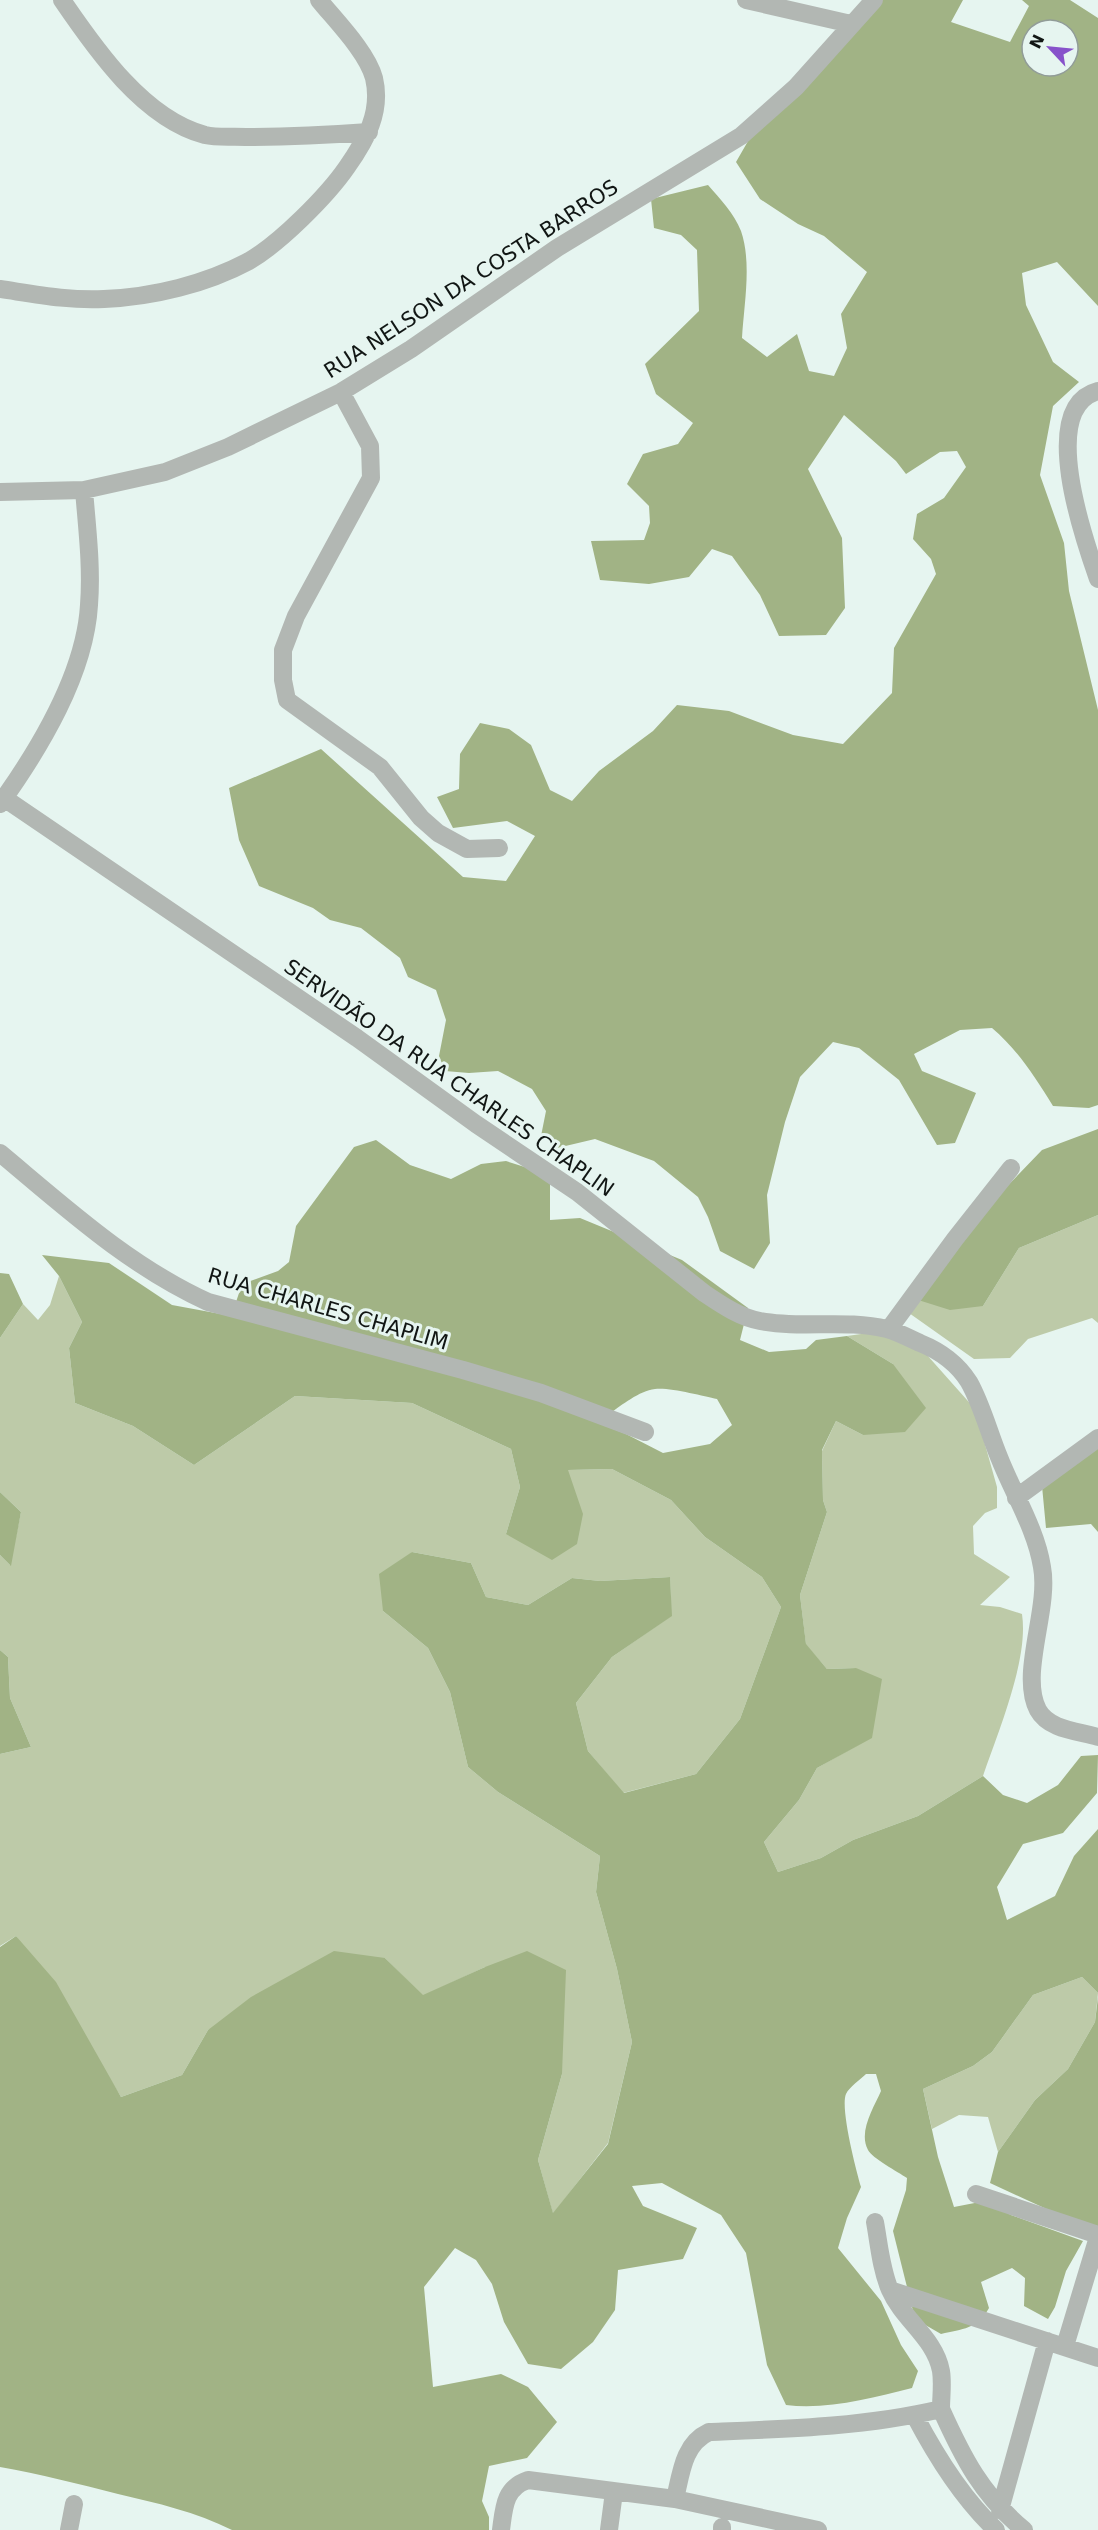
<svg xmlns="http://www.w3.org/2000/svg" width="1098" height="2530" viewBox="0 0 1098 2530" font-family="'DejaVu Sans',sans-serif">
  <rect width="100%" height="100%" fill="#e6f5f0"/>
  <path fill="#bdcaa8" d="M1098,1215V1323L1092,1318L1028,1339L1010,1358L974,1359L909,1313L915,1299L983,1306L1019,1248Z
    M59,1276L82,1322L69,1348L75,1403L133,1426L194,1465L295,1396L412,1403L511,1449L520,1487L506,1534L568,1470L612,1469L671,1500L705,1537L762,1577L781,1607L740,1719L696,1774L623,1793L588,1751L576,1703L612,1657L671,1616L670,1577L600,1581L572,1578L528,1605L486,1597L471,1563L412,1552L383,1611L428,1648L450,1692L468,1767L498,1792L600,1856L596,1892L617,1969L632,2042L608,2143L553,2214L538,2160L562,2074L485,1967L423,1996L385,1958L208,2030L182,2075L121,2097L90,2046L16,1936L0,1946V1754L31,1747L10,1698L8,1657L0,1650V1555L10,1565L21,1512L0,1492V1338L23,1304L38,1320L50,1305Z
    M882,1331L927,1355L975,1409L997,1487V1508L985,1513L973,1526L974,1554L1010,1577L980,1605L1000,1607L1022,1614C1029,1659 998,1732 983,1776L918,1816L853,1840L821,1858L778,1872L764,1842L799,1800L817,1768L872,1737L856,1668L827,1669L806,1645L800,1595L827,1512L823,1500L822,1451L836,1421L863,1435L893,1364L847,1336Z
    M1082,1977L1098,1993L1095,2022L1068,2069L1035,2100L998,2152L988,2117L959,2115L932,2129L923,2089L973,2066L992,2052L1033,1995Z"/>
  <path fill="#a1b385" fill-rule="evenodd" d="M879,0H963L951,22L1010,42L1029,6L1022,0H1070L1098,18V306L1057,262L1022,273L1026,305L1053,362L1079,382L1053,406L1040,475L1064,543L1069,591L1098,710V1105L1089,1108L1053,1106C1035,1077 1018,1050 992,1028L960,1030L914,1054L922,1071L976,1093L955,1143L937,1145L899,1080L859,1048L833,1042L800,1077L785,1122L767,1195L770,1243L754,1269L720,1251L708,1217L698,1197L654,1161L595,1139L557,1148L541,1136L546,1111L532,1089L498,1071L469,1073L445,1071L439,1056L446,1020L436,990L408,977L400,958L361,928L330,920L313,908L259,886L239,840L229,788L321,749L463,877L506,881L535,836L507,821L453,828L437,797L459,789L460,754L480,723L509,729L531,745L550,790L572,801L599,771L653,731L677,705L729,711L793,735L843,744L892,693L894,648L936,574L931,559L913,539L917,514L944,498L966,467L957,451L940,452L906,474L896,461L844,415L808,469L842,538L845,608L826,635L779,636L760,595L732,556L712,549L689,577L649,584L600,580L591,541L644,540L650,523L649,506L627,484L643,454L678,444L693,423L656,394L645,364L699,311L697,250L681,235L654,228L651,199L708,185C720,199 734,213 741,231C752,263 744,304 742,338L767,357L797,334L809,371L834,376L847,348L841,314L867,272L824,236L798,224L760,199L736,162L755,129ZM1032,30H1068V66H1032Z
    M1098,1129V1215L1019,1248L983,1306L950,1310L915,1299L969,1226L1042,1150Z
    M376,1140L410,1165L451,1179L481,1164L506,1161L550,1175V1220L580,1218L682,1260L748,1308L740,1340L769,1352L806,1349L816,1340L847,1336L893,1364L926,1408L905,1432L863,1435L836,1421L822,1450L823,1500L827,1512L800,1595L806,1644L827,1669L856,1668L882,1679L872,1738L817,1768L799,1800L764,1842L778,1872L821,1858L853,1840L918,1816L983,1776L1003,1795L1027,1803L1058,1785L1081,1756L1098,1755L1097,1793L1063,1833L1023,1844L997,1887L1007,1920L1055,1896L1074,1856L1098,1829V1993L1082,1977L1033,1995L992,2052L973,2066L923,2089L938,2157L954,2207L985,2201L1011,2215L1083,2241L1066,2271L1055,2307L1048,2319L1024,2306L1025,2278L1012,2268L981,2282L989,2308C977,2329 963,2329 941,2334L915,2319L893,2231L906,2190L907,2178C898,2172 872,2158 868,2150C858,2132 874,2107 881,2091L876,2074H866C861,2079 849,2087 846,2094C840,2108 856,2170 861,2187L847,2218L838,2248L881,2301L901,2345L918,2371L912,2388C871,2398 828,2410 786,2405L767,2365L746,2253L721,2215L662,2183L632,2186L643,2206L697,2228L683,2259L618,2270L615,2310L593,2342L561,2369L528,2364L504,2322L492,2284L476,2260L455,2248L424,2287L433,2387L501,2374L528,2387L557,2422L527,2458L489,2466L482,2501L489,2517V2530H232C196,2512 157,2503 118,2494C79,2484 40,2474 0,2467V1947L16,1936L56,1982L121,2097L182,2075L208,2030L251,1997L334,1951L385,1958L423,1995L485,1967L527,1951L566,1970L562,2074L538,2160L553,2213L608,2144L632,2042L617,1969L596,1892L600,1856L498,1792L468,1767L450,1692L428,1648L383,1611L379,1574L412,1552L471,1563L486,1597L528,1605L572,1578L600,1581L670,1577L672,1616L612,1657L576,1703L588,1751L624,1793L696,1774L740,1719L781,1607L762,1577L705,1537L671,1500L612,1469L568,1470L583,1514L577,1544L552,1560L506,1534L520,1487L511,1449L412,1403L295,1396L194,1465L133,1426L75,1403L69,1348L82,1322L59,1276L42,1255L109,1263L172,1305L259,1321L529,1396L626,1434L663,1453L710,1444L732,1425L717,1399C703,1396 669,1387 655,1389C639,1391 622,1405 609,1414L236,1302L242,1284L278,1271L289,1262L296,1226L354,1147Z
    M0,1273L9,1274L23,1304L0,1338Z
    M1098,1444V1532L1091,1524L1046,1528L1042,1486Z
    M0,1492L21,1512L11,1566L0,1555Z
    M0,1650L8,1657L10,1698L31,1747L0,1754Z
    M1098,1997V2226L1090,2229L990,2183L998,2152L1035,2100L1068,2069L1095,2022Z"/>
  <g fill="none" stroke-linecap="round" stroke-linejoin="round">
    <path stroke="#b2b7b3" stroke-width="18" d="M62,0C96,50 144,119 205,135C218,138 233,136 246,137C287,137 328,135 369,132
      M746,0L851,24
      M0,289C34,294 70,301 104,299C153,297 206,284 249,261C280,243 327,196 347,167C366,140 382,112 374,78C367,52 336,21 319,0
      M1098,391C1037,407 1085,542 1098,579
      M341,392L370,446L371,478L296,616L283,650V680L287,700L380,767L421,818L438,833L467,849L499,848
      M0,492L84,490L165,472L228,447L341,392L411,349L557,248L741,136L796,87L874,0
      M4,798L357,1038L476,1124L577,1192L704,1293C722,1305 739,1317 760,1321C802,1329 845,1319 887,1329C898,1332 909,1338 920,1343C940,1351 957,1363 969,1382C982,1405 989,1433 999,1457C1013,1493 1036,1529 1042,1567C1050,1609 1019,1674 1038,1710C1049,1730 1078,1731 1098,1737
      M0,804C40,748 85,674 89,605C92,567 87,528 84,490
      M0,1153C66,1208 129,1266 208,1302L463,1370L541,1393L645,1432
      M889,1329L955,1239L1011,1168
      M1016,1498L1098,1438
      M976,2194L1098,2235
      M875,2222C879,2244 881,2269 890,2290C903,2320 935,2338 941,2371C943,2383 941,2397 941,2409
      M890,2290L1098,2358
      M1065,2346L1098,2237
      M915,2416C936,2456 963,2499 996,2530
      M675,2499C681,2474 683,2444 709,2432C787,2429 865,2427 941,2409C963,2458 982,2495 1024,2530
      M1000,2510L1047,2341
      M69,2530L74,2504
      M501,2530C504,2508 504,2488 528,2480L675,2499L818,2530
      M609,2530L614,2492
      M722,2530V2527"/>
  </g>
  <g text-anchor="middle" stroke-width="6" stroke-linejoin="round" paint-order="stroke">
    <g font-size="21" fill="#111614" stroke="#e6f5f0">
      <text transform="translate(471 279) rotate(-33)" y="7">RUA NELSON DA COSTA BARROS</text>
      <text transform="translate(449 1078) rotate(35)" y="7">SERVIDÃO DA RUA CHARLES CHAPLIN</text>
      <text transform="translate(328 1309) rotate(16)" y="7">RUA CHARLES CHAPLIM</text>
    </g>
  </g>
  <g transform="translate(1050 48) rotate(296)"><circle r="28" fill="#e6f5f0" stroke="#919c98" stroke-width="1.5"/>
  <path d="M0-4.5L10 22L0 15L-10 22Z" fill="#8752ca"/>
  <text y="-9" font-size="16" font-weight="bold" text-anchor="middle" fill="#111614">N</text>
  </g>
</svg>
